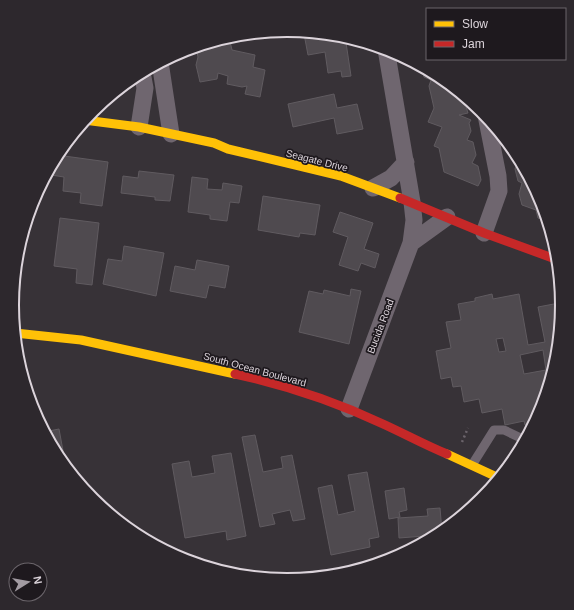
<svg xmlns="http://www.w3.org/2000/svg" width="574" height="610" viewBox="0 0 574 610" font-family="Arial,sans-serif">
  <rect width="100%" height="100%" fill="#373237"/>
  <path fill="#4f4a4f" stroke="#605b60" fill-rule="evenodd" d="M314,33L345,36L351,76L342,77L341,71L328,73L325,52L308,55L304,34Z
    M229,37L232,50L255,55L253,67L265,70L260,97L245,94L247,86L242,87L227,84L228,76L218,73L217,79L200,82L196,65L198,57L196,47Z
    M422,67L440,76L457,91H454L465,97L464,100L468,113L459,115L471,120L469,123L471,131L467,140L473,142L476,155L472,163L478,166L481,180L478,186L444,172L439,148L434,146L442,127L428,122L434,108L429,86L431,80L424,77Z
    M334,94L337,108L357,104L363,129L337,134L334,118L293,127L288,104Z
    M510,146L516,152L541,200L547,221L538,218L536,210L522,205L519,194L522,183L518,181L515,169L518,160L513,158Z
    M57,155L108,162L102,206L80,203L81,193L63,191L64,177L51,175L52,163Z
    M139,171L174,175L170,201L155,200V197L121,193L123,176L138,178Z
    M192,177L208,179L207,189L222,190L223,183L242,186L239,203L230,202L227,221L210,219V215L188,212Z
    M263,196L320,205L315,235L300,233L299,237L258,230Z
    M340,212L373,223L364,249L379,254L375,268L361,263L358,271L339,265L348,237L333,232Z
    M60,218L99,223L92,285L76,283L77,269L54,266Z
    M124,246L164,253L156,296L103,284L108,259L122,261Z
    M197,260L229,266L225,288L209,285L206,298L170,291L175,266L195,270Z
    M351,289L361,291L349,344L299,332L309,291L323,294L324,290L350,296Z
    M492,294L493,299L519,294L528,345L545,342L538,307L559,303L557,295L561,294L562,305L557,359L541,410L534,423L525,425L524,421L505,425L502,409L482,413L479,399L464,402L461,386L453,387L451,377L441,379L436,351L451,348L446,322L461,320L458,304L475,301V298ZM503,338L506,351L499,352L496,339ZM543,350L546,370L524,374L520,355Z
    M59,429L66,467L58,458L44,432Z
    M255,435L263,472L283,468L281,457L292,455L305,519L293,521L290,510L272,514L275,524L260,527L242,437Z
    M231,453L246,536L227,540L226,531L185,538L172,464L189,461L192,477L215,473L212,456Z
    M367,472L379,537L369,539L370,547L331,555L318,488L332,485L338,515L355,511L348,475Z
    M404,488L407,510L399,512L400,517L389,519L385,491Z
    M440,508L442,532L440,534L437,535L399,538L398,518L428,516L427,509Z"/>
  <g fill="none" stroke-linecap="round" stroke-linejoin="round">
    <path stroke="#6b646b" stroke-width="2.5" stroke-dasharray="2 3" stroke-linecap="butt" d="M462,442L468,428"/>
    <path stroke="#6f666f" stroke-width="9" d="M472,465L494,430H504L525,440"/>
    <path stroke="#6f666f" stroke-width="17" d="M160,62L171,134
      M139,127L145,88L142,72
      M373,188L391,178L406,162
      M484,233L499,191L498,176L486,115
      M411,243L447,217
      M349,409L411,243L414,220L412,202L386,49"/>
    <path stroke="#ffc107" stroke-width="9" d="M84,120L139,127L214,143L228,149L341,176L400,198
      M15,333L81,340L235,374
      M447,454L499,478"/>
    <path stroke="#c62828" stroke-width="9" d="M400,198L484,233L558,260
      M235,374C285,385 336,402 383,424C405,434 425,445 447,454"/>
  </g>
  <g text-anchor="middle" stroke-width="3.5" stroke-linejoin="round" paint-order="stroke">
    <g font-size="10" fill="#dcd4db" stroke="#1e191e">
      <text transform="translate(317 160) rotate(14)" y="4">Seagate Drive</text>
      <text transform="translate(380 326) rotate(-69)" y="4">Bucida Road</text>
      <text transform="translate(255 369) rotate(15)" y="4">South Ocean Boulevard</text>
    </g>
  </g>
  <path d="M0 0H574V610H0ZM19 305a268 268 0 1 1 536 0a268 268 0 1 1-536 0Z" fill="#2d282d" fill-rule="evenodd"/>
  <path fill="none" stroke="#dcd4db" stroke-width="2" d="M19 305a268 268 0 1 1 536 0a268 268 0 1 1-536 0Z"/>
  <rect x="426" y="8" width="140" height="52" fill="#1e191e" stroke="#6a646a"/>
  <rect x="434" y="21" width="20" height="6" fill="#ffc107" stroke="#6a646a"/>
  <text x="462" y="28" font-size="12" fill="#dcd4db">Slow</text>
  <rect x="434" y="41" width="20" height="6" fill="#c62828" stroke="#6a646a"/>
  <text x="462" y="48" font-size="12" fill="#dcd4db">Jam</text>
  <g transform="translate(28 582) rotate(79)"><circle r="19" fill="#1e191e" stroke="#6a646a"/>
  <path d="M0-3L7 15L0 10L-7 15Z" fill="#a29ba2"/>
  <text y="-6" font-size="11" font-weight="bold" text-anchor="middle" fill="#dcd4db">N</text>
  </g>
</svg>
